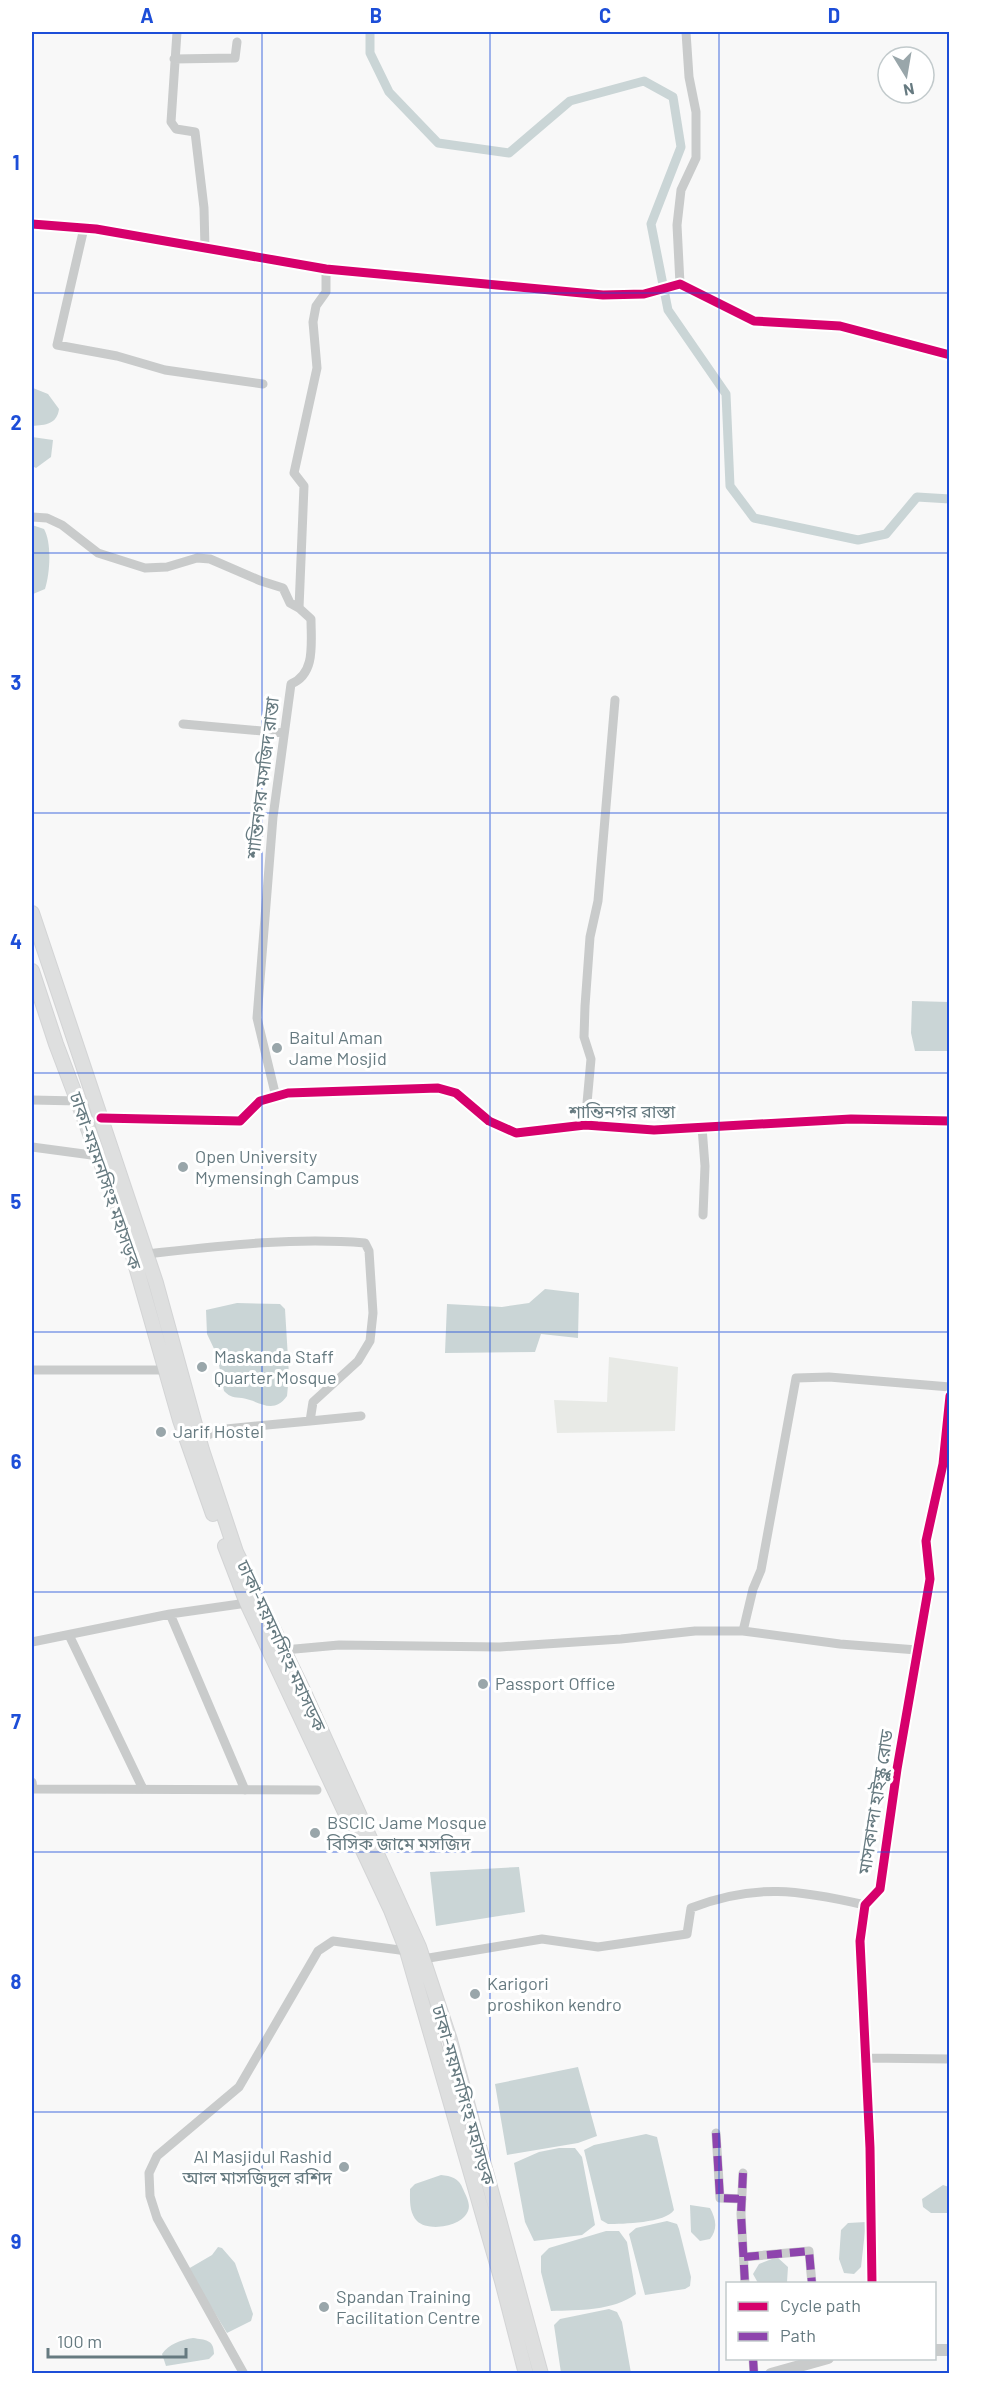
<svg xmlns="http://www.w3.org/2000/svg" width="981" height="2405" viewBox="0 0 981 2405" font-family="Barlow,'Noto Sans Bengali',sans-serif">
  <rect width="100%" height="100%" fill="#f8f8f8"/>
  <path fill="#e8eae6" d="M609,1357L678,1367L675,1431L557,1433L554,1400L607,1402Z"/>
  <path fill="#cad5d6" d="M33,388L48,394L59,409C57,424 46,425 32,426Z
    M32,437L53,440L51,457L36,468L32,466Z
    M32,525L44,529C52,543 50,574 45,589L33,594Z
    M912,1001L949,1002V1051H915L911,1033Z
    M545,1289L579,1293L578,1338L541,1334L535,1352L445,1353L447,1304L502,1307L529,1303Z
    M237,1303L280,1304L285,1309L289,1375L287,1396C273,1416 258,1400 242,1398C234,1397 231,1398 224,1391L217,1355L207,1334L206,1310Z
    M519,1867L525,1912L436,1926L430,1872Z
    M578,2067L597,2136L578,2143L507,2155L495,2084Z
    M646,2134L657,2137L674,2210C666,2223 622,2224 608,2224L601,2220L584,2150L594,2145Z
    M559,2148H575L582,2157L595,2225L582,2235L534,2241L525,2222L514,2163L539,2152Z
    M441,2175C451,2176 459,2178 463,2189C466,2196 471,2204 468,2211C462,2227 428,2232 417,2221C409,2213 410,2200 410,2189L415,2184Z
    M943,2185L949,2187V2213H931L923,2207L922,2199Z
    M690,2205L710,2208C716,2219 718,2229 710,2239L700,2241L691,2232Z
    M667,2221L677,2224L679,2229L691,2277L690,2286L685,2289L645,2295L629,2234L636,2228Z
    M866,2222L861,2267L854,2274L844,2273L839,2259L841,2230L848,2223Z
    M606,2231H619L627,2242L636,2294C613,2311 579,2310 551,2311L541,2272V2256L549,2248Z
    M218,2247L222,2248L235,2263L253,2314L251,2321L227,2333L188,2269L212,2255Z
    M777,2257L788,2267L787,2282L758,2283L753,2274L759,2264Z
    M609,2309L617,2312L622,2322L631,2373H561L554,2325L560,2319Z
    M193,2338C205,2340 214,2339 214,2354L209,2359L166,2366L162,2354C169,2344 181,2340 193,2338Z"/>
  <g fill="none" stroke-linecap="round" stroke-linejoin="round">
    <path stroke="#cad5d6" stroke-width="9" d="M370,32V53L389,92L438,143L509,153L570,101L644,81L673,97L681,147L651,224L668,310L726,394L730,486L754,518L858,540L886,534L917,497L950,499"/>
    <g stroke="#d3d4d5" stroke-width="16">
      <path id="secondary" d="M32,913L156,1283L202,1450L236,1552L302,1688L419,1947L450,2040L541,2374
        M32,971L56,1044L123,1221L180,1420L213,1514
        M225,1546L247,1603L391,1910L407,1951L502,2281L526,2374"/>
    </g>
    <path stroke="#c9cbcb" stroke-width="9" d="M177,32L171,122L176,129L195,132L204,208L205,249
      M174,59L235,58L237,42
      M32,224L96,229L326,269L603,295L644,294L680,284L754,321L840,326L950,355
      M84,228L57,345L117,356L165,370L263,384
      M680,284L677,225L681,190L696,158V112L689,77L686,32
      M32,517L47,518L62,525L98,553L145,568L167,567L197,558L210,559L261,581L283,588L290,603L299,608
      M183,724L284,733
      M276,1097L257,1018L273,817L291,684C316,674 311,643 311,619L299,608L304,486L294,473L317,368L313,322L316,306L326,292V269
      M32,1100L78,1101
      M101,1118L240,1121L260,1101L288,1093L438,1088L456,1093L489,1121L516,1133L585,1125L654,1130L851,1119L950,1121
      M585,1125L591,1059L584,1037L585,1006L590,937L598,901L615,700
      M702,1127L705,1166L703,1215
      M32,1147L99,1156
      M146,1254C219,1246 292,1237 365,1243L369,1251L373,1313L370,1341L358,1361L313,1402L310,1421L226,1429L198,1438
      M32,1370H166
      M310,1421L361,1416
      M170,1614L245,1790
      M69,1635L143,1789
      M32,1642L170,1614L247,1603
      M284,1650L339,1645L500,1647L621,1639L695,1631H743
      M917,1650L840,1644L743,1631L753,1589L761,1570L796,1378L829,1377L950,1387
      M32,1782L33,1789L317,1790
      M423,1959L542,1939L598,1947L687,1934L691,1908C755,1883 800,1890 865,1905
      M866,2058L950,2059
      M716,2133L720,2198L742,2199
      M743,2173L741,2214L745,2284
      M744,2257L809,2251L812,2284
      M872,2284L870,2148L860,1941L865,1905L880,1889L897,1769L930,1579L926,1541L943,1464L950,1396
      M753,2358L754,2374
      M244,2374L157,2218L150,2196L149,2173L157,2156L239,2087L318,1951L333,1941L407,1951"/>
    <path stroke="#c9cbcb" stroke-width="12" d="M934,2350H950
      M771,2374L828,2358"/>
    <use href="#secondary" stroke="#dedfdf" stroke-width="14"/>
    <path stroke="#8e44ad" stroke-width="8" stroke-dasharray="15 8" stroke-linecap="butt" d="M716,2133L720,2198L742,2199
      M743,2173L741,2214L745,2284
      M744,2257L809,2251L812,2284
      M753,2358L754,2374
      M820,2358V2360"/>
    <g stroke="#fff" stroke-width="13">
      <path id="cycleway" d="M32,224L96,229L326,269L603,295L644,294L680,284L754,321L840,326L950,355
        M101,1118L240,1121L260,1101L288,1093L438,1088L456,1093L489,1121L516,1133L585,1125L654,1130L851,1119L950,1121
        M872,2284L870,2148L860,1941L865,1905L880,1889L897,1769L930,1579L926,1541L943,1464L950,1396"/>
    </g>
    <use href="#cycleway" stroke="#d6006c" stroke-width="9"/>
  </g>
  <path fill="none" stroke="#1d4ed8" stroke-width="1.5" stroke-opacity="0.55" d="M262,32V2374M490,32V2374M719,32V2374M32,293H950M32,553H950M32,813H950M32,1073H950M32,1332H950M32,1592H950M32,1852H950M32,2112H950"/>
  <g fill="#99a6aa" stroke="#fff" stroke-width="2">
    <circle cx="277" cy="1048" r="6"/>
    <circle cx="183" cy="1167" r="6"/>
    <circle cx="202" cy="1367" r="6"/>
    <circle cx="161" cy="1432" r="6"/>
    <circle cx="483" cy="1684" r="6"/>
    <circle cx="315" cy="1833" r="6"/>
    <circle cx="475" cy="1994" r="6"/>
    <circle cx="344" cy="2167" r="6"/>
    <circle cx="324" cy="2307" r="6"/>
  </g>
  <g text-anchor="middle" stroke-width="6" stroke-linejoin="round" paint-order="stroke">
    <g font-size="18" fill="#667a80" stroke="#fff">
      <text transform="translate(263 778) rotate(-83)" y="6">শান্তিনগর মসজিদ রাস্তা</text>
      <text x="622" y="1118">শান্তিনগর রাস্তা</text>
      <text transform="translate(105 1181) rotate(71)" y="6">ঢাকা-ময়মনসিংহ মহাসড়ক</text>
      <text transform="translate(281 1646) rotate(65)" y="6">ঢাকা-ময়মনসিংহ মহাসড়ক</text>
      <text transform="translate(876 1802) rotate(-81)" y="6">মাসকান্দা হাইস্কুল রোড</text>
      <text transform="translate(463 2095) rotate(74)" y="6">ঢাকা-ময়মনসিংহ মহাসড়ক</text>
    </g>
    <g font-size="18" fill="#667a80" stroke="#fff" text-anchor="start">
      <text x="289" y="1044">Baitul Aman<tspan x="289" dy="21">Jame Mosjid</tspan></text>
      <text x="195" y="1163">Open University<tspan x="195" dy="21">Mymensingh Campus</tspan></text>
      <text x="214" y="1363">Maskanda Staff<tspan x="214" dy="21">Quarter Mosque</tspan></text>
      <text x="173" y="1438">Jarif Hostel</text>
      <text x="495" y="1690">Passport Office</text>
      <text x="327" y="1829">BSCIC Jame Mosque<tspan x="327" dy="21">বিসিক জামে মসজিদ</tspan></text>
      <text x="487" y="1990">Karigori<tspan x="487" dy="21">proshikon kendro</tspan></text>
      <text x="332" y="2163" text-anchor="end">Al Masjidul Rashid<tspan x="332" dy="21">আল মাসজিদুল রশিদ</tspan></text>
      <text x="336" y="2303">Spandan Training<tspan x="336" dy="21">Facilitation Centre</tspan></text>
    </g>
  </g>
  <rect width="981" height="2405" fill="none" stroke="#ffffff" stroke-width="66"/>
  <rect x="726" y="2282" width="210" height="78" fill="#ffffff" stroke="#c2cacc" stroke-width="1.5"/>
  <rect x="738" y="2302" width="30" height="9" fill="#d6006c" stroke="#c2cacc" stroke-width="1.5"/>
  <text x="780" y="2312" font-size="18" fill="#667a80">Cycle path</text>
  <rect x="738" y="2332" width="30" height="9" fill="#8e44ad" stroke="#c2cacc" stroke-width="1.5"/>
  <text x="780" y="2342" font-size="18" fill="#667a80">Path</text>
  <g transform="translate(906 75) rotate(169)"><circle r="28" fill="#ffffff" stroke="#c2cacc" stroke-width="1.5"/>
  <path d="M0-4.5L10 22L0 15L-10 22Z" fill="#99a6aa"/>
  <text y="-9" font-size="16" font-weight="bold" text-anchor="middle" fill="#667a80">N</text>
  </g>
  <path d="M48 2348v9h138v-9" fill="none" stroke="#667a80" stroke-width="3"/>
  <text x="57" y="2348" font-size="18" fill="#667a80" stroke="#ffffff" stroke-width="4.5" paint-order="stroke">100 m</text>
  <rect x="33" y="33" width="915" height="2339" fill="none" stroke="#1d4ed8" stroke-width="2"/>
  <g font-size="20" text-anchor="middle" font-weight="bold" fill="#1d4ed8">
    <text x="147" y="23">A</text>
    <text x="376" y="23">B</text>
    <text x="605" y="23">C</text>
    <text x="834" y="23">D</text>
    <text x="16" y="170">1</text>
    <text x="16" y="430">2</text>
    <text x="16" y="690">3</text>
    <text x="16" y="949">4</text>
    <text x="16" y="1209">5</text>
    <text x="16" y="1469">6</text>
    <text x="16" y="1729">7</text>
    <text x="16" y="1989">8</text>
    <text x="16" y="2249">9</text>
  </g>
</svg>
